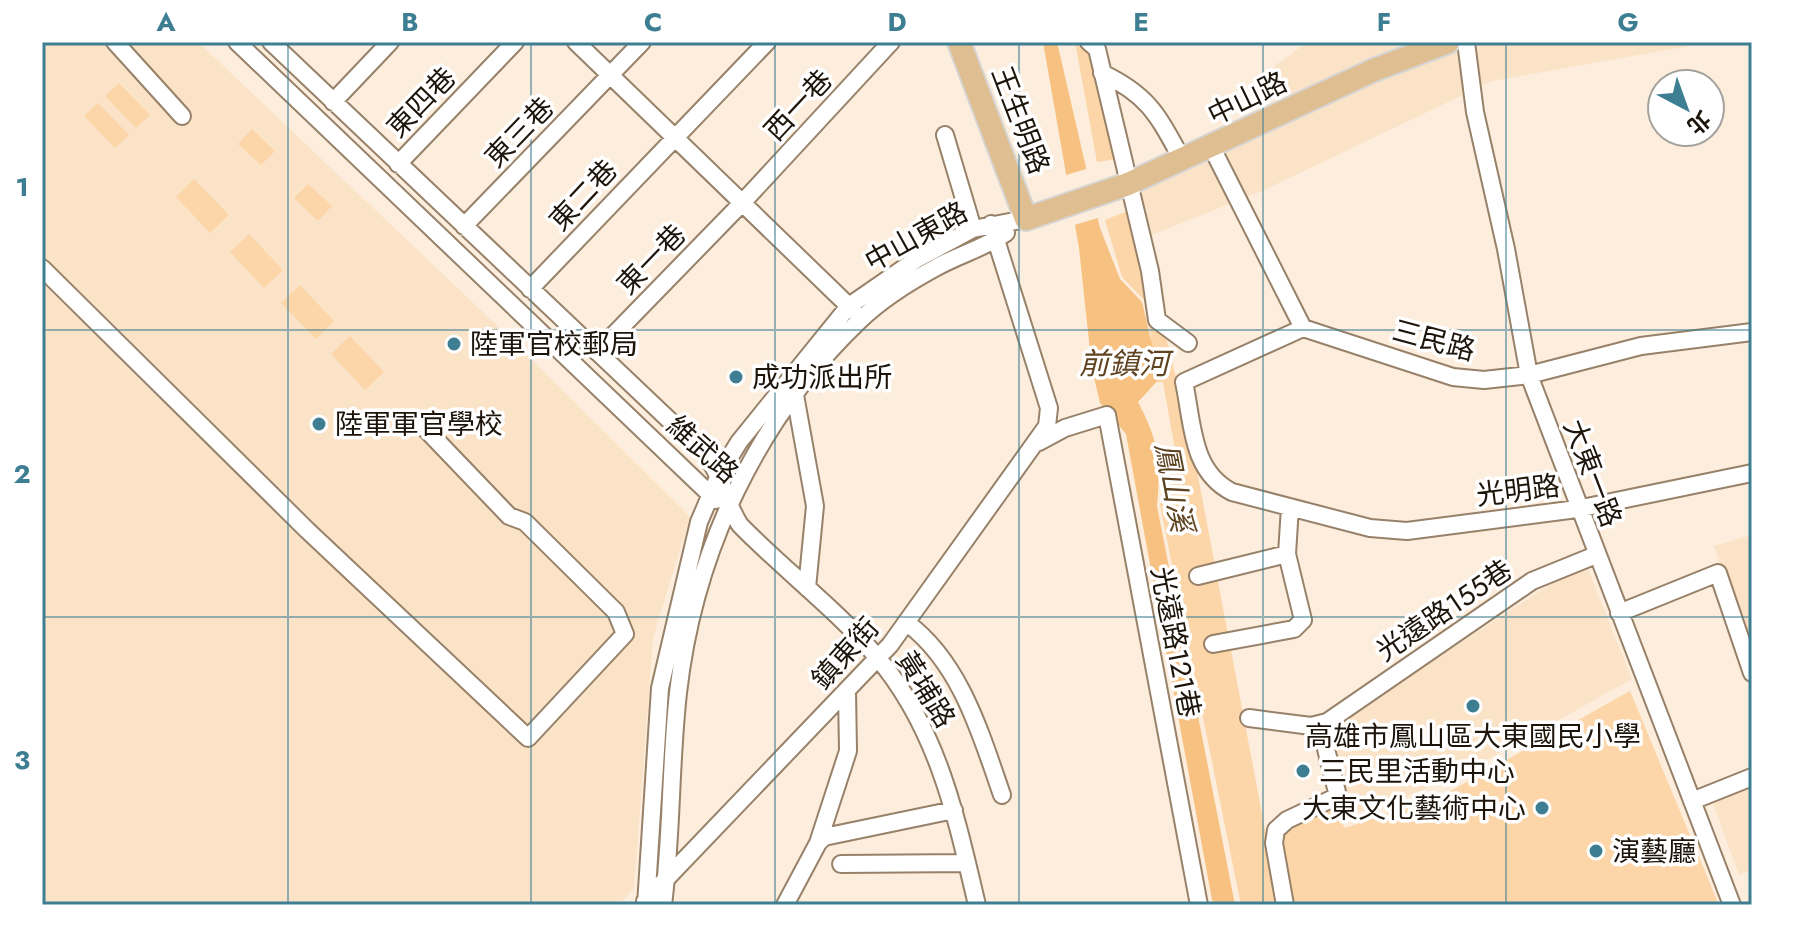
<svg xmlns="http://www.w3.org/2000/svg" width="1794" height="947" viewBox="0 0 1794 947" font-family="Jost,'Noto Sans TC',sans-serif">
  <rect width="100%" height="100%" fill="#fceddd"/>
  <path fill="#fbe3c8" d="M42,42H198L503,331L690,517L653,638L634,889L618,905H42Z
    M1308,42H1712L1492,81L1262,191L1149,236L1141,192L1299,117L1273,67Z
    M1752,535V656L1714,546Z
    M1585,562L1632,679L1464,773L1373,810L1348,812L1321,761L1322,733Z
    M1752,787V869L1739,875L1713,803Z"/>
  <path fill="#fcd6a9" d="M1075,42L1094,51L1117,159L1097,162Z
    M119,83L150,115L136,128L105,96Z
    M98,103L129,135L115,148L84,116Z
    M252,129L275,151L261,165L238,144Z
    M194,179L229,215L210,233L176,197Z
    M308,184L332,206L318,221L294,198Z
    M1130,210L1158,305L1190,434L1267,840L1324,796L1345,828L1449,792L1630,691L1719,905H1241L1160,505L1175,450L1163,382H1150L1151,335L1144,300L1122,277L1105,220Z
    M249,234L283,270L264,288L230,252Z
    M300,285L334,321L316,339L281,303Z
    M350,336L384,372L365,390L331,354Z"/>
  <path fill="#f6c181" d="M1043,42H1057L1100,228L1120,279L1142,302L1160,378L1138,402C1159,442 1161,461 1157,506L1235,905H1213L1126,434L1100,403L1092,369L1079,248Z"/>
  <path fill="#fceddd" d="M1089,168L1101,217L1071,226L1063,176Z"/>
  <g fill="none" stroke-linecap="round" stroke-linejoin="round">
    <g stroke="#978168" stroke-width="20">
      <path id="minor" d="M115,42L182,116
        M237,42L716,500
        M271,42L706,455C723,477 725,502 740,525C784,570 836,609 877,657C938,729 956,816 977,905
        M576,42L857,314
        M1089,42L1097,49L1150,271L1157,320L1188,343
        M1466,42L1475,112L1506,249L1529,375L1732,905
        M1102,73C1150,96 1158,116 1183,161
        M333,102L390,42
        M945,135L973,229
        M1212,148L1303,328L1453,377L1484,380L1529,375L1641,346L1752,332
        M398,164L515,42
        M464,226L642,42
        M42,268L307,530L528,738L625,634L616,612L525,522L509,516L417,420
        M530,289L767,42
        M1303,328L1184,382C1193,424 1191,471 1232,492L1370,528L1407,531L1577,509L1752,473
        M597,352L742,203L891,42
        M795,395L815,506L807,588
        M1039,442L1065,428L1107,415L1199,905
        M1198,576L1287,554
        M1619,613L1718,573L1752,673
        M907,623C961,663 981,735 1002,795
        M1213,644L1294,629L1303,620L1287,554L1290,507
        M1249,718L1311,726L1327,722L1532,581L1596,555
        M1692,801L1752,777
        M818,843L824,837L954,810
        M841,864L967,863
        M645,901L890,645L1047,426L1049,408L991,224
        M646,905L660,688L699,522L720,473L739,442L849,306L917,259L973,229L1026,219
        M663,905C672,835 670,764 678,693C694,552 757,418 860,320C880,301 911,281 935,268C958,255 984,248 1006,233
        M785,905L818,843L848,751L847,691
        M1285,905L1274,843L1276,830L1287,820L1338,796L1326,749L1327,722"/>
    </g>
    <g stroke="#d6d5d3" stroke-width="26">
      <path id="major" d="M959,42L1026,219L1128,184L1374,70L1448,42"/>
    </g>
    <use href="#minor" stroke="#fff" stroke-width="16"/>
    <use href="#major" stroke="#dfbe92" stroke-width="22"/>
  </g>
  <path fill="none" stroke="#3e7e92" stroke-width="2" stroke-opacity="0.55" d="M288,42V905M531,42V905M775,42V905M1019,42V905M1263,42V905M1506,42V905M42,330H1752M42,617H1752"/>
  <g fill="#3e7e92" stroke="#fff" stroke-width="3">
    <circle cx="454" cy="344" r="8"/>
    <circle cx="736" cy="377" r="8"/>
    <circle cx="319" cy="424" r="8"/>
    <circle cx="1473" cy="706" r="8"/>
    <circle cx="1303" cy="771" r="8"/>
    <circle cx="1542" cy="808" r="8"/>
    <circle cx="1596" cy="851" r="8"/>
  </g>
  <g text-anchor="middle" stroke-width="7" stroke-linejoin="round" paint-order="stroke">
    <g font-size="28" fill="#1d150b" stroke="#fff">
      <text transform="translate(1247 98) rotate(-26)" y="10">中山路</text>
      <text transform="translate(421 102) rotate(-46)" y="10">東四巷</text>
      <text transform="translate(798 105) rotate(-47)" y="10">西一巷</text>
      <text transform="translate(1021 120) rotate(69)" y="10">王生明路</text>
      <text transform="translate(519 132) rotate(-46)" y="10">東三巷</text>
      <text transform="translate(583 195) rotate(-47)" y="10">東二巷</text>
      <text transform="translate(916 236) rotate(-29)" y="10">中山東路</text>
      <text transform="translate(651 259) rotate(-46)" y="10">東一巷</text>
      <text transform="translate(1434 340) rotate(15)" y="10">三民路</text>
      <text transform="translate(703 449) rotate(42)" y="10">維武路</text>
      <text transform="translate(1593 473) rotate(69)" y="10">大東一路</text>
      <text transform="translate(1518 490) rotate(-7)" y="10">光明路</text>
      <text transform="translate(1444 610) rotate(-34)" y="10">光遠路155巷</text>
      <text transform="translate(1176 642) rotate(79)" y="10">光遠路121巷</text>
      <text transform="translate(845 653) rotate(-48)" y="10">鎮東街</text>
      <text transform="translate(926 689) rotate(58)" y="10">黃埔路</text>
    </g>
    <g font-size="28" fill="#1d150b" stroke="#fff" text-anchor="start">
      <text x="470" y="354">陸軍官校郵局</text>
      <text x="752" y="387">成功派出所</text>
      <text x="335" y="434">陸軍軍官學校</text>
      <text x="1473" y="746" text-anchor="middle">高雄市鳳山區大東國民小學</text>
      <text x="1319" y="781">三民里活動中心</text>
      <text x="1526" y="818" text-anchor="end">大東文化藝術中心</text>
      <text x="1612" y="861">演藝廳</text>
    </g>
    <g font-size="30" font-style="italic" fill="#604422" stroke="#fff">
      <text x="1124" y="374">前鎮河</text>
      <text transform="translate(1174 487) rotate(79)" y="10">鳳山溪</text>
    </g>
  </g>
  <rect width="1794" height="947" fill="none" stroke="#ffffff" stroke-width="88"/>
  <g transform="translate(1686 108) rotate(139)"><circle r="38" fill="#ffffff" stroke="#a5a19d" stroke-width="2"/>
  <path d="M0-6L14 30L0 20L-14 30Z" fill="#3e7e92"/>
  <text y="-12" font-size="22" font-weight="bold" text-anchor="middle" fill="#1d150b">北</text>
  </g>
  <rect x="44" y="44" width="1706" height="859" fill="none" stroke="#3e7e92" stroke-width="3"/>
  <g font-size="26" text-anchor="middle" font-weight="bold" fill="#3e7e92">
    <text x="166" y="31">A</text>
    <text x="410" y="31">B</text>
    <text x="653" y="31">C</text>
    <text x="897" y="31">D</text>
    <text x="1141" y="31">E</text>
    <text x="1384" y="31">F</text>
    <text x="1628" y="31">G</text>
    <text x="22" y="196">1</text>
    <text x="22" y="483">2</text>
    <text x="22" y="769">3</text>
  </g>
</svg>
